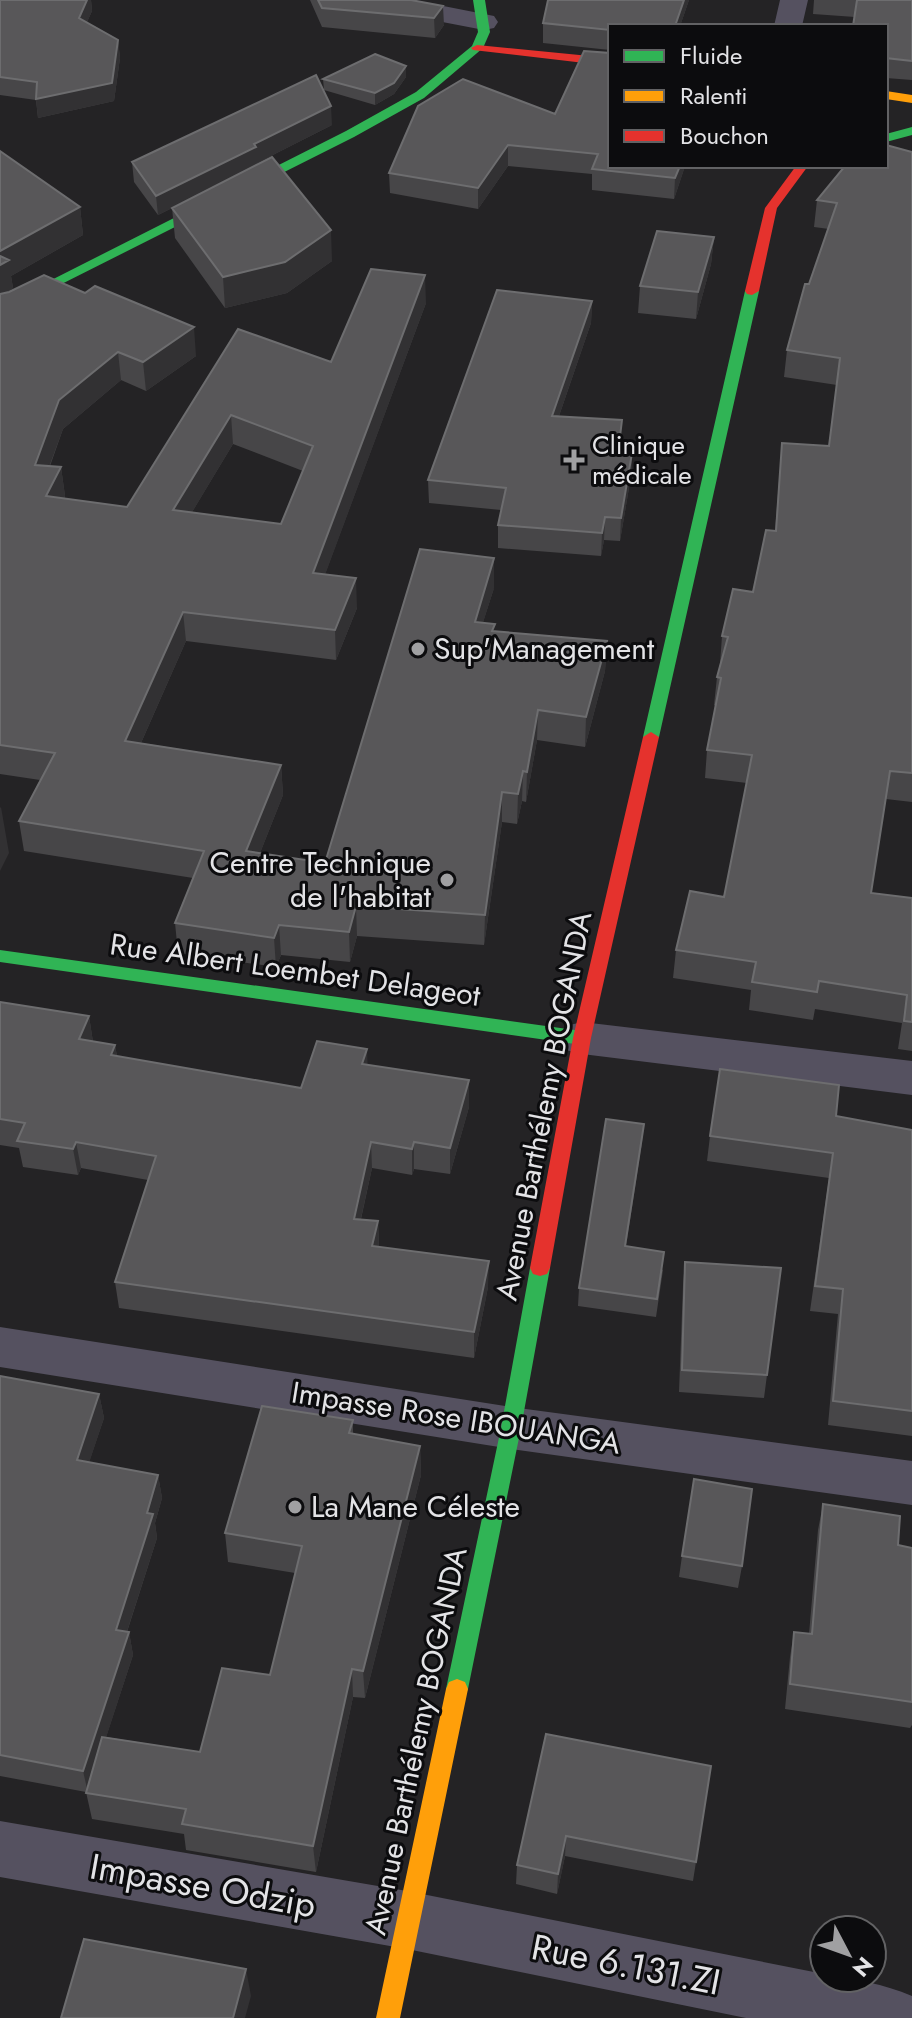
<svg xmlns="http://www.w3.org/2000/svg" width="912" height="2018" viewBox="0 0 912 2018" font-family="Jost,sans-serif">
  <rect width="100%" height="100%" fill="#242325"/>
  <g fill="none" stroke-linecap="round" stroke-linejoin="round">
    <path fill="#555160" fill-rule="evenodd" d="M346,0H413L494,16L498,22L494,28L484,30L411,16L356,14Z
      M780,0H808L802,26H774Z
      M582,1022L912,1061V1095L582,1054L566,1050L560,1038L566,1026Z
      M0,1327L511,1407L912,1461V1505L511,1449L0,1367Z
      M0,1821L407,1891L824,1974V1978C854,1978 884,1984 912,1996V2018H746L407,1949L0,1877Z"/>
    <path fill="#30b455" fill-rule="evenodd" d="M473,0H485L490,32L483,48L424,98L354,137L0,315V306L346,131L416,92L472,46L478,32Z
      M912,127V135L886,142V134Z
      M752,287L759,291L659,737L651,742L643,737L745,291Z
      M0,950L582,1031L591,1038L582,1045L0,962Z
      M540,1260L547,1262L550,1268L521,1428L468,1689L465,1696L457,1699L449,1696L446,1689L501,1428L530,1268L533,1262Z"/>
    <path fill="#ff9f0a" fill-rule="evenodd" d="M886,91L912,95V103L886,99Z
      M457,1679L465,1682L468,1689L400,2018H376L446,1689L449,1682Z"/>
    <path fill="#e5322d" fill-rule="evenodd" d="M477,45L610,58V66L473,50L471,48Z
      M796,166H808L777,208L759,291L752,295L747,294L745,291L765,208Z
      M651,732L659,737L591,1038L550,1268L547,1274L540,1276L533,1274L530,1268L573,1038L643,737Z"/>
  </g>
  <path fill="#474648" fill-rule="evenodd" d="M0,0H91L92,11L87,22L118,40L120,58L114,101L38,118L36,100L0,95Z
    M310,0H411L444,25L435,38L322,27Z
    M689,0L680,26H610V50L543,43V23Z
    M814,0H912V80L886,78V26L855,17L813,14Z
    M406,77L394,94L375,105L324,90L323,79Z
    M555,114L610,166H685L674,199L592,190V174L508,166L478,209L390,193L389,173Z
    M332,125L257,163V165L332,261L287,293L225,308L175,238L172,208L158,215L134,182L132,162Z
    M0,151L80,207L83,235L11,276L13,288L5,293L196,356L146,391L121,380L63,429L50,466L61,467L65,496L64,499L127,507L238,329L331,362L426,303L325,574L357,608L336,660L186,641L141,743L281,765L283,795L260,853L325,863L494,588L483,622L494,632L607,641L605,671L585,747L537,740L526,802L522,801L517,824L502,822L484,945L357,936L350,962L281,955L276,967L178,953L175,923L193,878L24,851L19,821L40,780L0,774ZM233,444L303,471L281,524L192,512Z
    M912,152V802L886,799L871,893L912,898V1051L898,1049L902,1023L815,1009L813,1020L749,1010L751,990L673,978L676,950L724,897L747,783L705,778L707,750L716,706L714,705L717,677L720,664L722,636L753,592L775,531L782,443L829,446L837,385L784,377L787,350L829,229L814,227L817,200Z
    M714,237L711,264L696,319L638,313L640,286Z
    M592,301L591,323L559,416L622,420L619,453H632L631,476L620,541L604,540L601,556L498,548V525L501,510L429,503L428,480Z
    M0,1002L89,1016L93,1042L115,1045L117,1056L301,1088L367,1065L469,1107L450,1174L414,1169L412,1175L372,1168L361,1219L378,1221L379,1246L488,1287L474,1358L119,1308L115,1282L148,1180L81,1168L78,1175L23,1167L19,1148L0,1145Z
    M836,1116L912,1130V1436L828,1425L838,1314L810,1311L829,1178L707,1161L710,1136Z
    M644,1124L642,1142L626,1246L663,1270L656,1317L578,1306L579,1288Z
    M685,1262L767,1375L764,1398L679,1392L683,1285Z
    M0,1376L99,1394L104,1418L89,1462L158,1475L162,1498L155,1523L157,1538L127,1632H129L133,1655L106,1737L200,1752L270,1675L295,1573L228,1562L225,1533L353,1420V1434L420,1446L421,1475L365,1698L353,1697L316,1872L186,1850L184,1834L92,1819L86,1792L0,1776Z
    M823,1504L898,1545L912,1548V1725L910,1728L785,1709L790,1657L794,1632L809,1634L818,1530Z
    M682,1556L742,1566L738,1588L679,1577Z
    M546,1734L711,1766L693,1881L565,1856L557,1894L516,1884L517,1865Z"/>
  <path fill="#323133" d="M87,0H91L92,11L81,36L79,18Z
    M684,0H689L680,26H675Z
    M443,6L444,25L435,38L434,18Z
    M118,40L120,58L114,101L38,118L36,99Z
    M406,66V77L394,94L375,105V93Z
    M331,106L332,125L257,163V166L158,215L156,196L254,144Z
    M508,145V166L478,209V188Z
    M680,166H685L674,199L675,178Z
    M80,207L83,235L11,276L13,288L0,296V251Z
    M331,230L332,261L287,293L225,308L223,277Z
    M714,237L711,264L696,319L698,292Z
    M425,275L426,303L315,602L313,573Z
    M592,301L591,323L551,439L552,416Z
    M194,327L196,356L146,391L143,362Z
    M118,352L121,380L63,429L39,494L35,465L59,400Z
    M231,415L233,444L176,539L173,510Z
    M632,453L631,476L620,541L621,518Z
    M61,467L65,496L50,526L46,496Z
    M605,517L604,540L601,556L602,533Z
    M494,558V588L474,651L475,622Z
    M356,578L357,608L336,660L335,630Z
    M183,612L186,641L129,770L125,741Z
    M607,641L605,671L585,747L586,717Z
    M538,710L537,740L526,802L527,772Z
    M281,765L283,795L249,881L246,851Z
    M523,771L522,801L517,824L518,794Z
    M502,792V822L484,945L485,915Z
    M1,807L9,853L0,871V808Z
    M356,906L357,936L350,962L349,932Z
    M279,925L281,955L276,967L274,938Z
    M89,1016L93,1042L79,1039Z
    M115,1045L119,1071L111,1055Z
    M367,1049L368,1075L362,1064Z
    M469,1080V1107L450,1174V1148Z
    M644,1124L642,1142L623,1264L625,1246Z
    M76,1142L81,1168L78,1175L73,1149Z
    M371,1142L372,1168L355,1245L354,1219Z
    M414,1142V1169L412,1175V1149Z
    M378,1221L379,1247L372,1246Z
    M489,1261L488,1287L474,1358V1332Z
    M99,1394L104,1418L82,1484L77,1460Z
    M420,1446L421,1475L365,1698L363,1671Z
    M158,1475L162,1498L155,1523L157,1538L120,1653L116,1630Z
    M129,1632L133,1655L88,1793L83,1771Z
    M352,1669L353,1697L316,1872L313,1846Z
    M566,1836L565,1856L557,1894L558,1874Z
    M246,1969L251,1996L245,2018H233Z"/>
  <path fill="#585759" stroke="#6d6d6f" stroke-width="2" fill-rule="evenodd" d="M0,0H87L79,18L118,40L112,83L36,99L37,82L0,77Z
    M318,0H411L443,6L434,18L322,8Z
    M548,0H684L675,26H610V30L543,23Z
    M857,0H912V61L886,58V26H853Z
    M584,51L610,53V166H680L675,178L592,169L598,154L508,145L478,188L389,173L418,106L463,79L555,114Z
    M375,54L406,66L394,83L375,93L323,79Z
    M316,75L331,106L254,144L256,147L156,196L132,162Z
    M886,145L912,152V773L890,771L871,893L912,898V1022L904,1021L907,995L819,981L817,992L752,982L756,962L676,950L690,891L724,897L752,755L707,750L721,678L717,677L728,637L722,636L733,589L753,592L766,530L776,531L782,443L829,446L840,358L787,350L805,284H809L837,203L817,200L845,166H886Z
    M0,151L80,207L0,251Z
    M272,157L331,230L285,262L223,277L172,208Z
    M657,231L714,237L698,292L640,286Z
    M0,256L9,260L0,265Z
    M371,269L425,275L313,573L356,578L335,630L183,612L125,741L281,765L246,851L325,863L420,549L494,558L475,622L495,624L492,631L607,641L586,717L538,710L527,772L523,771L518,794L502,792L485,915L356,906L349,932L279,925L274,938L175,923L204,851L19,821L55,753L0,745V294L9,292L44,275L85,293L95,286L194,327L143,362L118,352L59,400L35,465L61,467L46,496L127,507L238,329L331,362ZM231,415L313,446L281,524L173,510Z
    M497,290L592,301L552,416L622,420L618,453H632L621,518L605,517L602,533L498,525L506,488L428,480Z
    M0,1002L89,1016L79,1039L115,1045L111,1055L301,1088L317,1041L367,1049L362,1064L469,1080L450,1148L414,1142L412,1149L371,1142L354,1219L378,1221L372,1246L489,1261L474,1332L115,1282L156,1156L76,1142L73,1149L17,1141L25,1123L0,1119Z
    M720,1069L839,1085L836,1116L912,1130V1411L833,1401L843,1289L815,1286L833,1153L710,1136Z
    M606,1119L644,1124L625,1246L664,1252L657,1299L579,1288Z
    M685,1262L781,1268L767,1375L682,1370Z
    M0,1376L99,1394L77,1460L158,1475L147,1513L153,1514L116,1630L129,1632L83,1771L0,1755Z
    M262,1406L353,1420L349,1433L420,1446L363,1671L352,1669L313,1846L182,1824L186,1809L86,1793L102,1737L200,1752L222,1668L270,1675L302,1546L225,1533Z
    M694,1479L752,1489L742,1566L682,1556Z
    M823,1504L900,1516L898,1545L912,1548V1702L790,1684L794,1632L812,1634Z
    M546,1734L711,1766L696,1862L566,1836L558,1874L517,1865Z
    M84,1939L246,1969L233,2018H61Z"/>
  <g fill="#a0a0a2" stroke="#0c0c0e" stroke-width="3">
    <path d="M570 448h8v8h8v8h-8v8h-8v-8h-8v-8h8z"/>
    <circle cx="418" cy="649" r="8"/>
    <circle cx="447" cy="880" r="8"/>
    <circle cx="295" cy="1507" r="8"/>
  </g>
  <g text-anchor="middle" stroke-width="6" stroke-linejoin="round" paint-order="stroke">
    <g font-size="26" fill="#e3e3e6" stroke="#0c0c0e" text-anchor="start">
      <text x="592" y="454">Clinique<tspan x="592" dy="30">médicale</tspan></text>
    </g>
    <g font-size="30" fill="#e3e3e6" stroke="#0c0c0e" text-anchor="start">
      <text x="434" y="659">Sup'Management</text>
      <text x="431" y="873" text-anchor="end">Centre Technique<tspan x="431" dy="34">de l'habitat</tspan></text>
      <text x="311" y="1517">La Mane Céleste</text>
    </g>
    <g font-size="30" fill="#e3e3e6" stroke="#0c0c0e">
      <text transform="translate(295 970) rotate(8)" y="10">Rue Albert Loembet Delageot</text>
      <text transform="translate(544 1106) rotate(-79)" y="10">Avenue Barthélemy BOGANDA</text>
      <text transform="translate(456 1418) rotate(9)" y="10">Impasse Rose IBOUANGA</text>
      <text transform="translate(416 1741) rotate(-78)" y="10">Avenue Barthélemy BOGANDA</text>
    </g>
    <g font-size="36" fill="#e3e3e6" stroke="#0c0c0e">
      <text transform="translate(203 1885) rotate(10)" y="13">Impasse Odzip</text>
      <text transform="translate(626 1964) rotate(11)" y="13">Rue 6.131.ZI</text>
    </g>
  </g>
  <rect x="608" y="24" width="280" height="144" fill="#0c0c0e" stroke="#626264" stroke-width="2"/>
  <rect x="624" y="50" width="40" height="12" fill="#30b455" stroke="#626264" stroke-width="2"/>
  <text x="680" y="64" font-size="24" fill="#e3e3e6">Fluide</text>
  <rect x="624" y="90" width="40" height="12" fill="#ff9f0a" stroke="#626264" stroke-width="2"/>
  <text x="680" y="104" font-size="24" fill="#e3e3e6">Ralenti</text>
  <rect x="624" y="130" width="40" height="12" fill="#e5322d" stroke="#626264" stroke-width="2"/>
  <text x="680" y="144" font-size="24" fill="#e3e3e6">Bouchon</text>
  <g transform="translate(848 1954) rotate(131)"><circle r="38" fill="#0c0c0e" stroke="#626264" stroke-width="2"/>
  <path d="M0-6L14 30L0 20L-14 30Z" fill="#a0a0a2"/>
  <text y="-12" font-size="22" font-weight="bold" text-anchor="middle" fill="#e3e3e6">N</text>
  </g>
</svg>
